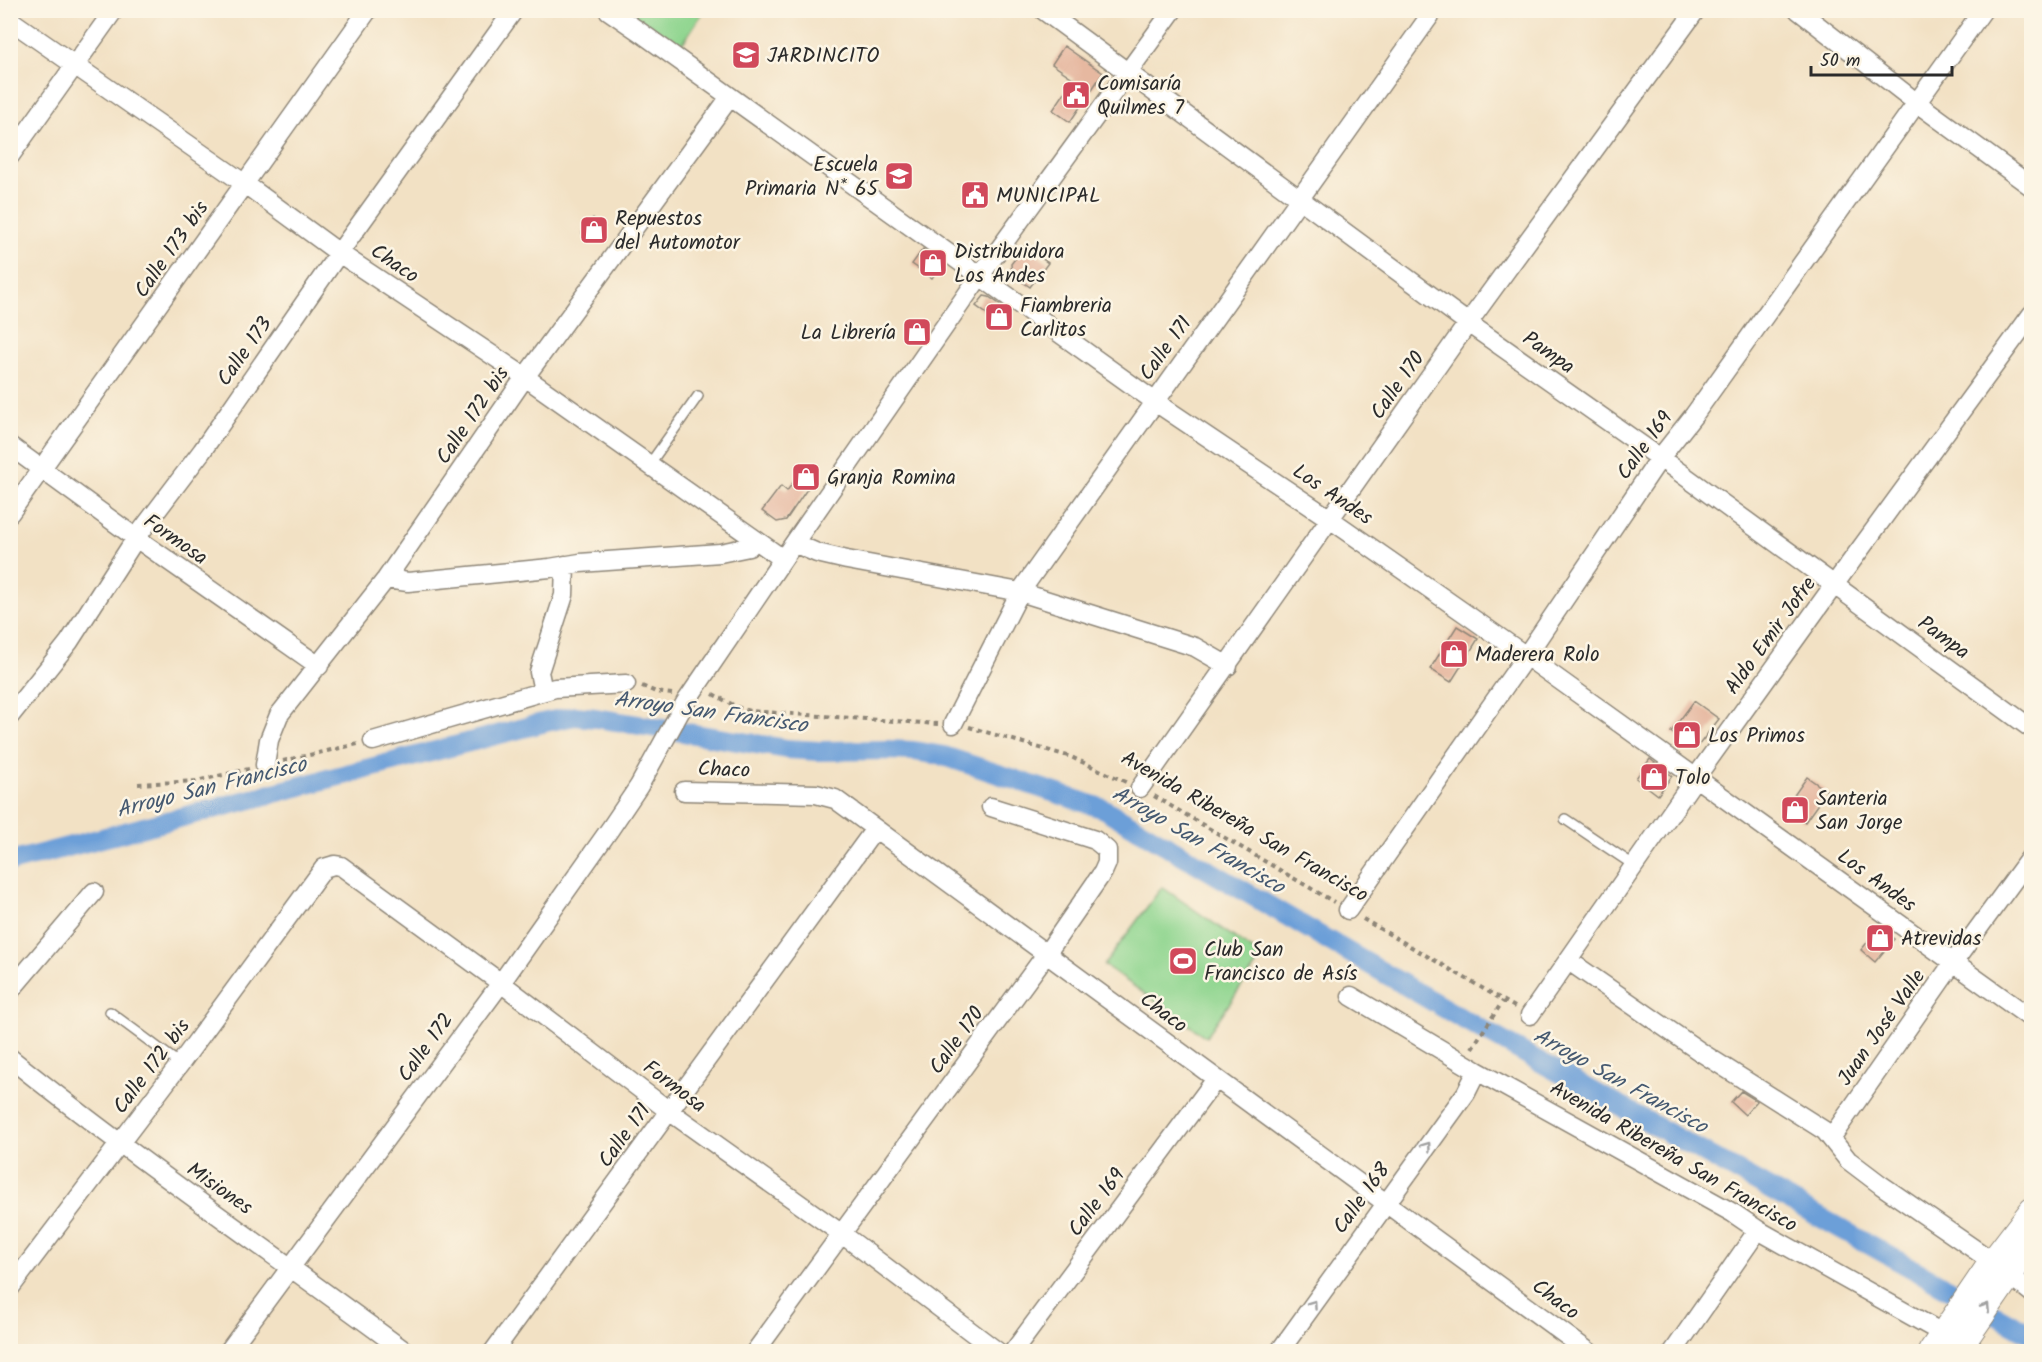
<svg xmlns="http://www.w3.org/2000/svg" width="2042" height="1362" viewBox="0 0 2042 1362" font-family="Kalam,sans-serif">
  <rect width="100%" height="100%" fill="#fcf5e5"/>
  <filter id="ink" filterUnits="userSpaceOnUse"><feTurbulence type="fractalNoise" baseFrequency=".0167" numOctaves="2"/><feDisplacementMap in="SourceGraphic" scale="12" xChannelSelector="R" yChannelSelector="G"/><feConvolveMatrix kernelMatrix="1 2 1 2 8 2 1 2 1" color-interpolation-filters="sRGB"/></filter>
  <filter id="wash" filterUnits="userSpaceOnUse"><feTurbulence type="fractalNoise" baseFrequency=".008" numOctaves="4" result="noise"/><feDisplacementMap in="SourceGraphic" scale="24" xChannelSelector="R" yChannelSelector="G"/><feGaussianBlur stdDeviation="1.35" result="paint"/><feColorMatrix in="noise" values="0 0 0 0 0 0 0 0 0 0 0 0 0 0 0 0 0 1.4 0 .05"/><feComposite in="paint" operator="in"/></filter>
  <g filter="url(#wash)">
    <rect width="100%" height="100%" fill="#f2e1c4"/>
    <path fill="#8fd58f" stroke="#5d805d" stroke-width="1.5" d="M628,11H704L680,47Z
      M1162,887L1262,957L1206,1037L1104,965Z"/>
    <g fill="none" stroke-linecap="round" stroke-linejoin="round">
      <path stroke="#6c9fd8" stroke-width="20" d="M10,862L546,722L575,716L596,718L787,749L819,751L888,750L914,751L944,756L1104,809L1461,1018L2032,1335"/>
    </g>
    <g id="blocks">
      <path fill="#e6b8a0" d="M1064,46L1103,73L1070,122L1053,110L1074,79L1052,64Z
        M593,218L605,227L594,242L582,233Z
        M1025,246L1048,263L1030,287L1012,274L1011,264Z
        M923,249L943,263L932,278L912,264Z
        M984,296L989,297L1011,312L1002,325L976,306Z
        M804,467L816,476L786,520L777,522L762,511L781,486L787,491Z
        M1457,626L1478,639L1451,682L1430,669Z
        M1694,701L1719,719L1695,750L1671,732Z
        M1650,759L1672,776L1658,795L1636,778Z
        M1807,777L1827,791L1805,822L1785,808Z
        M1880,927L1894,939L1875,962L1861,950Z
        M1741,1091L1757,1101L1745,1115L1731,1102Z"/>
    </g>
  </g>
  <g filter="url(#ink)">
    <use href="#blocks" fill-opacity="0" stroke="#8e8678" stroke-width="1.5"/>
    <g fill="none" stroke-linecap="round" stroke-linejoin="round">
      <g stroke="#8e8678" stroke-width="12">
        <path id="service" d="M649,465L698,396
          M1565,819L1635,866
          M110,1012L180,1064"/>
      </g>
      <g stroke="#8e8678" stroke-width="21">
        <path id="minor" d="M608,10L640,32L1154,401L1330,519L1526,656L2032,1019
          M1043,10L1468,323L1660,458L2032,729
          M1798,10L1917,103L2032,187
          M10,20L245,184L339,253L525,377L783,559
          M10,156L114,10
          M10,446L136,538L319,666
          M10,513L368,10
          M794,543L817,553L847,560L1020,592L1195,647L1228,666
          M386,579L408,582L550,568L580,563L720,553L749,547L756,540
          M543,691L539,672L564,595L565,565
          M10,716L69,642L136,538L202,451L339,253L514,10
          M953,724L1020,592L1434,10
          M373,741L555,688L626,684
          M265,765L269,740L279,715L386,579L525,377L730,97
          M1140,788L1468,323L1696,10
          M684,791L816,794L835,799L1589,1352
          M1348,910L1526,656L1660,458L1694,415L1983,10
          M1569,961L1702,1053L1825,1131L1848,1160L1881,1185L1993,1262L2032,1293
          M10,991L94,892
          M1351,996L1477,1071L1733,1213L1758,1230L1976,1352
          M1530,1015L1696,777L1834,585L2032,314
          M10,1058C138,1161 274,1254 406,1352
          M1831,1138L1953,963L2032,855
          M10,1288L180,1064L324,868L334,865L341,866L501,983L669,1111L842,1234L998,1352
          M228,1352L501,983L610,829L639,786L685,703L783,559L979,277L1173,10
          M493,1352L875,829
          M755,1352L1047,953L1103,872L1107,863V850L1095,840L991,807
          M1013,1352L1216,1079
          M1279,1352L1466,1093L1477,1071
          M1673,1352L1758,1230"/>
      </g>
      <g stroke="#8e8678" stroke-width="28">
        <path id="secondary" d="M1931,1352L1986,1271L2032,1211
          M1956,1352L2032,1242"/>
      </g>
      <path stroke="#8e8678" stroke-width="4" stroke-dasharray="4.5 4.5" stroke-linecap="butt" d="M642,686L656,692L672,694
        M713,694L737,707L749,711L938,724
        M969,727L1071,757L1126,782
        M283,761L358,744
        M138,784L196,781L249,769
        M1154,796L1334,902
        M1363,919L1515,1007
        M1472,1048L1503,1001"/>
      <use href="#service" stroke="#fff" stroke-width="9"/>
      <use href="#minor" stroke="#fff" stroke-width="18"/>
      <use href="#secondary" stroke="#fff" stroke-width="26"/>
    </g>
    <defs><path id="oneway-chevron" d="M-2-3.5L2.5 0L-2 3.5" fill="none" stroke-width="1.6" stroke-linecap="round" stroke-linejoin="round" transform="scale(1.5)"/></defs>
    <g stroke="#a0a0a0">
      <use href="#oneway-chevron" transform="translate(1427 1146) rotate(-54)"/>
      <use href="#oneway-chevron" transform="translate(1313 1304) rotate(-55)"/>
      <use href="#oneway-chevron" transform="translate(1986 1307) rotate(-57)"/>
    </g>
  </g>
  <defs>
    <g id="school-square" transform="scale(1.5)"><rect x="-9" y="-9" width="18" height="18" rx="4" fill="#d1495b" stroke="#fcf5e5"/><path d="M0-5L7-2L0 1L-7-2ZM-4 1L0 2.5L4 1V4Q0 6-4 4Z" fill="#fff"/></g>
    <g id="civic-square" transform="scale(1.5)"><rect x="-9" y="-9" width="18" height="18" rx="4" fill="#d1495b" stroke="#fcf5e5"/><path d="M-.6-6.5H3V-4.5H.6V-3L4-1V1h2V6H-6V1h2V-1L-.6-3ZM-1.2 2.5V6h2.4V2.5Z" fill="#fff"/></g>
    <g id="shop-square" transform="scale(1.5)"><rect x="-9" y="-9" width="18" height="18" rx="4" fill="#d1495b" stroke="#fcf5e5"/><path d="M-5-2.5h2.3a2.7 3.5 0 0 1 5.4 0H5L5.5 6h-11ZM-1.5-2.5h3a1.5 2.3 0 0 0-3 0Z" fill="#fff"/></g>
    <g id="stadium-square" transform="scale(1.5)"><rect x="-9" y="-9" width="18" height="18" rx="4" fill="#d1495b" stroke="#fcf5e5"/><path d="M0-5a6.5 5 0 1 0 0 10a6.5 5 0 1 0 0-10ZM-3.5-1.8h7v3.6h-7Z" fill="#fff"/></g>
  </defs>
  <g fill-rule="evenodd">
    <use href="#school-square" x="746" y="55"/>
    <use href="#civic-square" x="1076" y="95"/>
    <use href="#school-square" x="899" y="176"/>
    <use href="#civic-square" x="975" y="195"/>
    <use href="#shop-square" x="594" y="230"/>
    <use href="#shop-square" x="933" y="263"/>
    <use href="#shop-square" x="999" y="317"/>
    <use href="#shop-square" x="917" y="332"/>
    <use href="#shop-square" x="806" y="477"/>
    <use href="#shop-square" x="1454" y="654"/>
    <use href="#shop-square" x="1687" y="735"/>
    <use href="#shop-square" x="1654" y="777"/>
    <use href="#shop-square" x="1795" y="810"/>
    <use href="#shop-square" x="1880" y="938"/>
    <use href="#stadium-square" x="1183" y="961"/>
  </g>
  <g text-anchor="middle" stroke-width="5" stroke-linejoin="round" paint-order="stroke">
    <g font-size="21" fill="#2b2b2b" stroke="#fcf5e5" text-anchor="start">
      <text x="767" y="62">JARDINCITO</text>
      <text x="1097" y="90">Comisaría<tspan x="1097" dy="24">Quilmes 7</tspan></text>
      <text x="878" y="171" text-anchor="end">Escuela<tspan x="878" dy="24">Primaria N* 65</tspan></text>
      <text x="996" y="202">MUNICIPAL</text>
      <text x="615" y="225">Repuestos<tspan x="615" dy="24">del Automotor</tspan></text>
      <text x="954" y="258">Distribuidora<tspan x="954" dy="24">Los Andes</tspan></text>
      <text x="1020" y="312">Fiambreria<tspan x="1020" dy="24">Carlitos</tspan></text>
      <text x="896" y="339" text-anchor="end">La Librería</text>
      <text x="827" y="484">Granja Romina</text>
      <text x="1475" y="661">Maderera Rolo</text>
      <text x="1708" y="742">Los Primos</text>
      <text x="1675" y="784">Tolo</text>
      <text x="1816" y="805">Santeria<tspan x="1816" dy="24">San Jorge</tspan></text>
      <text x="1901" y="945">Atrevidas</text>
      <text x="1204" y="956">Club San<tspan x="1204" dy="24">Francisco de Asís</tspan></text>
    </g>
    <g font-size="21" fill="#2b2b2b" stroke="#fcf5e5">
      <text transform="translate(171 249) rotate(-55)" y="7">Calle 173 bis</text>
      <text transform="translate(395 263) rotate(34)" y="7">Chaco</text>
      <text transform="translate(1165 348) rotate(-54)" y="7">Calle 171</text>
      <text transform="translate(244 351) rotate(-55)" y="7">Calle 173</text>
      <text transform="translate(1549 352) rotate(35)" y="7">Pampa</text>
      <text transform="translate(1397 385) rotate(-55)" y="7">Calle 170</text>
      <text transform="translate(472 415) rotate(-56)" y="7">Calle 172 bis</text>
      <text transform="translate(1644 445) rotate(-54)" y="7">Calle 169</text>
      <text transform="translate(1333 494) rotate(34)" y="7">Los Andes</text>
      <text transform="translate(176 539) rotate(35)" y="7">Formosa</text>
      <text transform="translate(1770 635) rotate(-54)" y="7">Aldo Emir Jofre</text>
      <text transform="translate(1944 637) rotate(36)" y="7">Pampa</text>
      <text transform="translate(724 769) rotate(2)" y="7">Chaco</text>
      <text transform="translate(1245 826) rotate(30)" y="7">Avenida Ribereña San Francisco</text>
      <text transform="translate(1877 880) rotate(36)" y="7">Los Andes</text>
      <text transform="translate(1164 1012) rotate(37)" y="7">Chaco</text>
      <text transform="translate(1881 1027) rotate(-55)" y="7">Juan José Valle</text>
      <text transform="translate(956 1040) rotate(-54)" y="7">Calle 170</text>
      <text transform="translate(425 1047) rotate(-54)" y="7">Calle 172</text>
      <text transform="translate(151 1066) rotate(-53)" y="7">Calle 172 bis</text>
      <text transform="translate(675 1086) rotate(37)" y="7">Formosa</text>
      <text transform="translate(624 1135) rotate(-54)" y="7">Calle 171</text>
      <text transform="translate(1674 1156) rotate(30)" y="7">Avenida Ribereña San Francisco</text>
      <text transform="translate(220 1188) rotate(35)" y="7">Misiones</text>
      <text transform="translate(1361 1198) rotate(-54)" y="7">Calle 168</text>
      <text transform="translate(1096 1202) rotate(-53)" y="7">Calle 169</text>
      <text transform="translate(1556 1299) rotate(37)" y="7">Chaco</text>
    </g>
    <g font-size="22" font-style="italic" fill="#455970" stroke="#fcf5e5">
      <text transform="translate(711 711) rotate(8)" y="8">Arroyo San Francisco</text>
      <text transform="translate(211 786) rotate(-14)" y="8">Arroyo San Francisco</text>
      <text transform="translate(1199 839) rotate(30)" y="8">Arroyo San Francisco</text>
      <text transform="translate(1621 1080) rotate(29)" y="8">Arroyo San Francisco</text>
    </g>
  </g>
  <rect width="2042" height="1362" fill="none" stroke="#fcf5e5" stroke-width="36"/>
  <path d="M1811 66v9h141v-9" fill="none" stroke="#2b2b2b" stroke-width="3"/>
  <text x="1820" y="66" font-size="18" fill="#2b2b2b" stroke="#fcf5e5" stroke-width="4.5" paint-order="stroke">50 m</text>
</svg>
